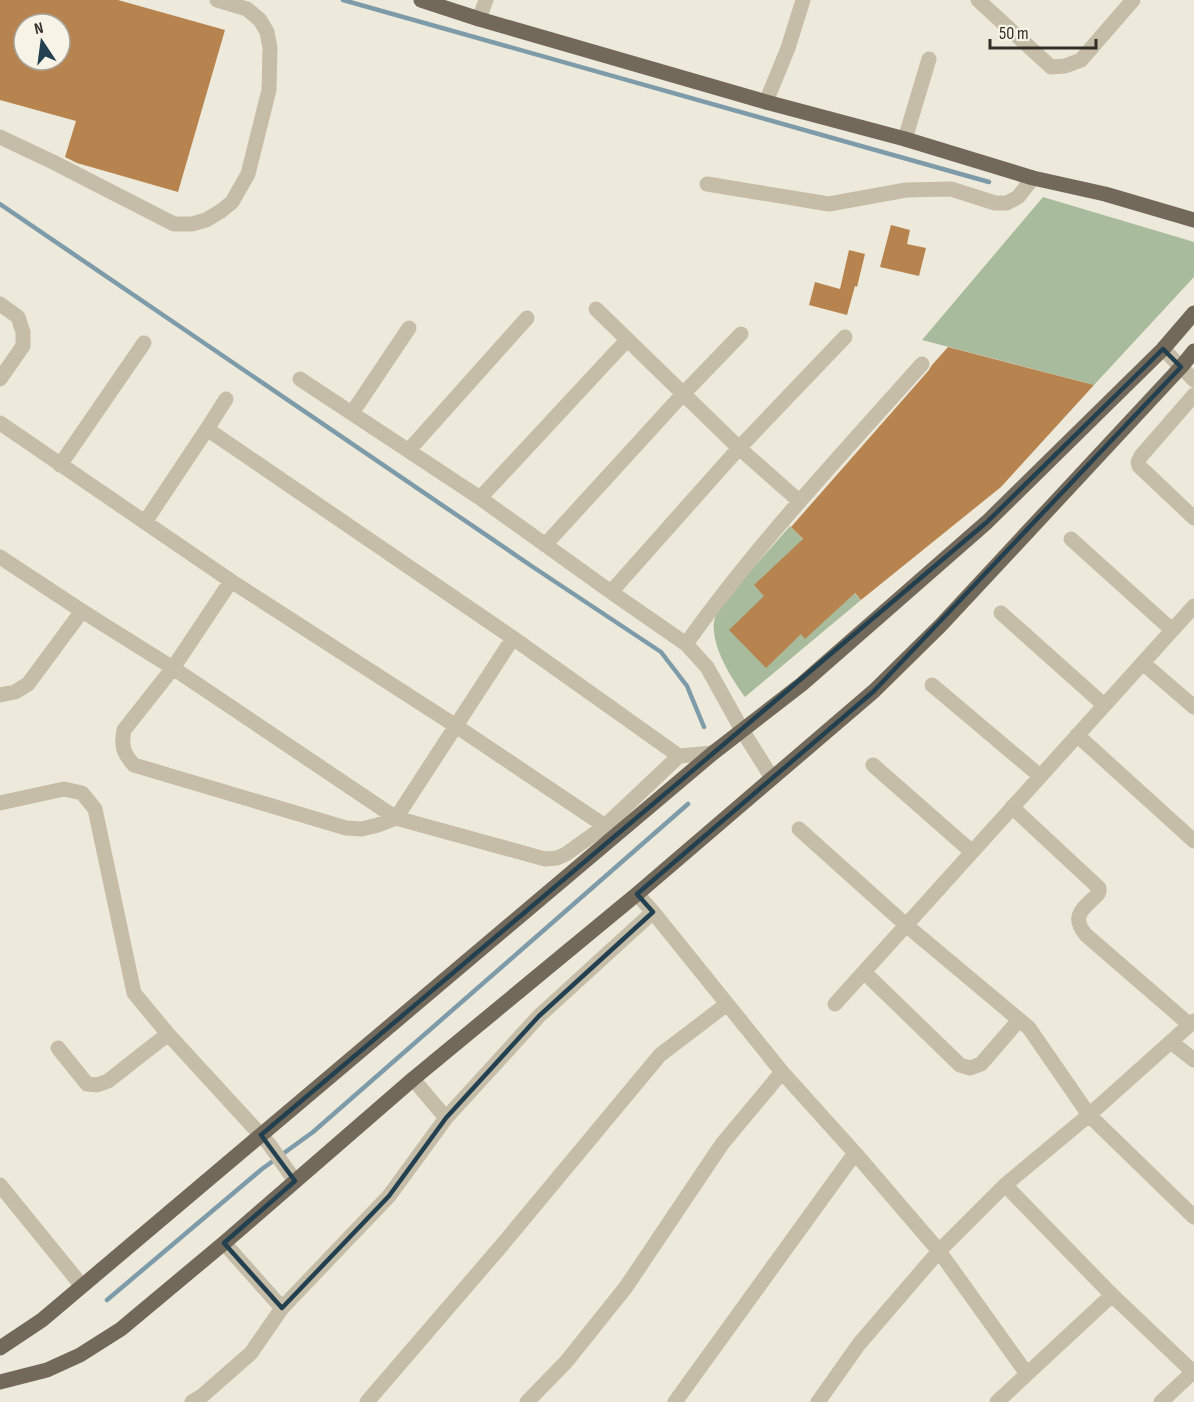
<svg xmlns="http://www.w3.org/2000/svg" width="1194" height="1402" viewBox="0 0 1194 1402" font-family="'Sofia Sans Condensed',sans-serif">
  <rect width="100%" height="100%" fill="#eeeadb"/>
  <path fill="#a9bb9d" d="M1043,197L1194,242V277L1094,385L922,340Z
    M790,526L861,600L745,697C731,678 711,646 714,622C715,617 717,612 718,608Z"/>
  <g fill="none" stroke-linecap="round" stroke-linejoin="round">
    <path stroke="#7d9ba8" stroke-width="4.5" d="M343,0L989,182
      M0,204L533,567L661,652L687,686L704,727
      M107,1300L262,1169L313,1132L688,804"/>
  </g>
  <path fill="#b78450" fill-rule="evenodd" d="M0,0H118L225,30L178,192L77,163L65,157L76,121L0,100ZM24,24H60V60H24Z
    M891,225L910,230L907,244L926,248L919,276L880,267Z
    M849,250L865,254L857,287L855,286L847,315L809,305L815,282L840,289Z
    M948,347L1094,385L1001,487L861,600L855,593L805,639L801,634L766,668L729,630L764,596L754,585L803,539L791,527L929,370L932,365Z"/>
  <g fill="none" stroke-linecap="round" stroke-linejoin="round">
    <path stroke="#c5bda8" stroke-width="15" d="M978,0L1051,67L1065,66L1081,60L1133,0
      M479,19L486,0
      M766,102L788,48L803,0
      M0,137L53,162L174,224H192L206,220L221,211L232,202L248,174L269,90L270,48L267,32L260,20L247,9L217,0
      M905,139L929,59
      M707,184L829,204L906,190L951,189L995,203H1007L1018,197L1033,178
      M0,304L18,317L23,332V346L0,379
      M596,309L739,448L799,501
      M1163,349L1194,380
      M300,379L480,498L611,592L686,644L707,667L742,730L772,778
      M1194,395L1141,456L1138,462L1139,466L1194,518
      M352,413L409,328
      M0,423L231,581L456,726L605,826
      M207,429L513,638L679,756
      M409,450L527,318
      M60,465L144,343
      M480,498L627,340
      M145,522L207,429L226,399
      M1071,539L1172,630
      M545,545L683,394L741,334
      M0,557L82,611L173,668L396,818L545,859L557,858L566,854L605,826L679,756L713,753
      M231,581L173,668L124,730C121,746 123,753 134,765L346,828L362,829L378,825L396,818L513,638
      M611,592L739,448L845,337
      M1001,613L1104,705
      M686,644C757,544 841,455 922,364
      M1143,663L1194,707
      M932,685L1040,776
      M0,695L15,692L28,684L82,611
      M1077,735L1194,841
      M873,765L972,852
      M0,803L64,789L82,793L95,809L134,993L168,1034L269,1144L295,1181
      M1012,807L1099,888V892L1097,895C1083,909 1070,916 1086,935L1190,1025
      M799,829L906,925L1029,1028L1089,1115L1194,1217
      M637,894L653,912L782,1072L855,1153L939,1251L1027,1374
      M864,972L960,1065L970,1068L981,1064L1019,1020
      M835,1004L1194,606
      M1171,1042L1194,1060
      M58,1048L87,1084L97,1085L108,1081L168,1034
      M413,1079L446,1118
      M0,1185L82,1286
      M1005,1185L1112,1295L1193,1372
      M224,1243L282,1308
      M192,1402L202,1396L251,1353L282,1308L389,1196L446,1118L539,1016L653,912
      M367,1402L502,1245L660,1055L727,1004
      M527,1402L566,1362L626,1287L722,1144L782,1072
      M675,1402L855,1153
      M818,1402L859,1344L939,1251L1005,1185L1089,1115L1194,1021
      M997,1402L1112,1295
      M1161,1402L1194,1371"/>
    <path stroke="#73695a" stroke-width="15" d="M421,0L479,19L766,102L905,139L1033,178L1105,194L1194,220
      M0,1348L42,1320L713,753L802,684L987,522L1163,349L1194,313
      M0,1382L47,1370L80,1355L121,1329L224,1243L413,1079L637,894L874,691L941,625L1181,367L1194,351"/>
  </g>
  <path fill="none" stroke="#22404f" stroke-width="4.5" stroke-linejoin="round" d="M1163,349L1181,367L874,691L637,894L653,912L539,1016L446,1118L389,1196L282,1308L224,1243L295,1181L261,1135L987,522Z"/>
  <g transform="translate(42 42) rotate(347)"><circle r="28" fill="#f7f3e7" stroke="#a9a49a" stroke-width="1.5"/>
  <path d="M0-4.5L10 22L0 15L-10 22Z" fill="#22404f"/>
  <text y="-9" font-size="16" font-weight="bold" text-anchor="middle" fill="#332e27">N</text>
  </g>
  <path d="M990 39v9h106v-9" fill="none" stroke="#332e27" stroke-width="3"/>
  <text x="999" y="39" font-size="18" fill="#332e27" stroke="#f7f3e7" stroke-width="4.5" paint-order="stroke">50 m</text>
</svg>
